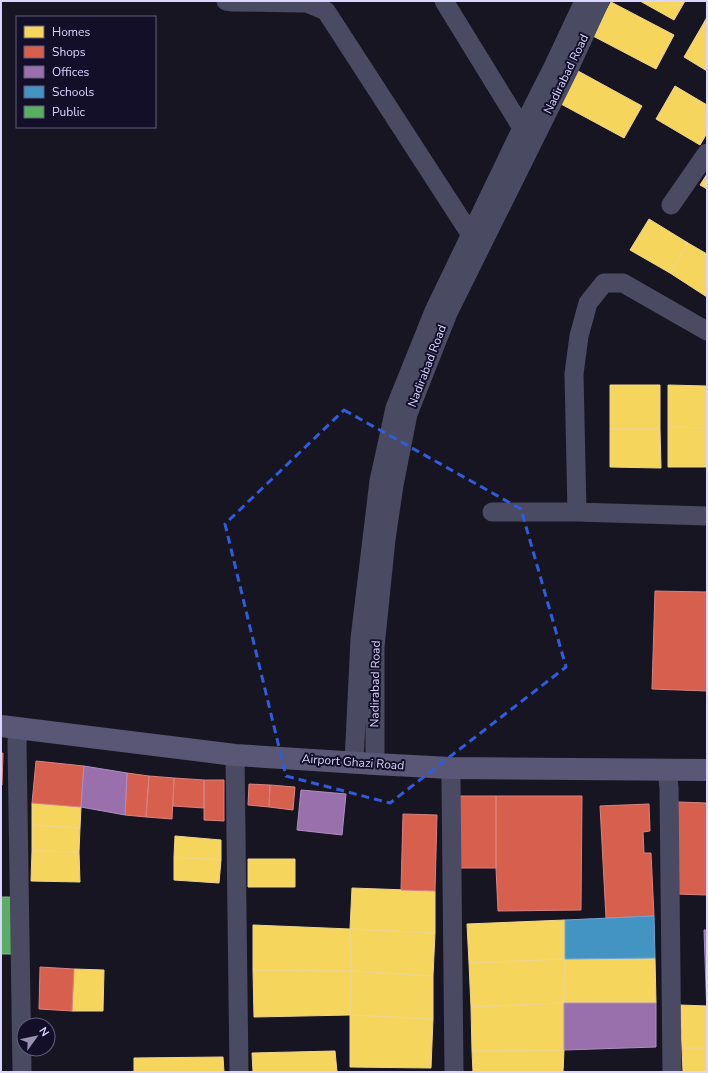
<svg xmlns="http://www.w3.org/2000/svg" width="708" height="1073" viewBox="0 0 708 1073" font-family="'Nunito Sans',sans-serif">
  <rect width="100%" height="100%" fill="#181522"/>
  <path fill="#f6d55c" stroke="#eed58d" d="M640,1H685L674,20Z
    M611,2L674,35L656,69L593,36Z
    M707,17V30L702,26Z
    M702,26L707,30V71L684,57Z
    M578,71L642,106L624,138L561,104Z
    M675,86L707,105V133L700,145L656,119Z
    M707,174V189L700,185Z
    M649,219L688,243L670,273L630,250Z
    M688,243L707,254V297L670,273Z
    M610,385H660V429H610Z
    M668,385L707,386V428L668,427Z
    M668,427L707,428V467H668Z
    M610,429H660L661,468L610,467Z
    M32,803L81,807L80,828L32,825Z
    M32,825L80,828L79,852L32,851Z
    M175,836L221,840V860L174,857Z
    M32,851L79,852L80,882L31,881Z
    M174,857L221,860L219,883L174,880Z
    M248,859H295V887H248Z
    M352,888L435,891V933L350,929Z
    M565,920V959L469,963L467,924Z
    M253,925L350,929L351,971L253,970Z
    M350,929L435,933L433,976L351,971Z
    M655,958L656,1003H564L565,959Z
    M565,959L564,1003L471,1007L469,963Z
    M74,969L104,970L103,1011H72Z
    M253,970L351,971L350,1015L254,1017Z
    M351,971L433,976V1019L350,1015Z
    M564,1003V1050L472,1051L471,1007Z
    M680,1005L707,1006V1048H682Z
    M350,1015L433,1019L431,1068L350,1067Z
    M682,1048H707V1072H683Z
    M564,1050L563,1072H473L472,1051Z
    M335,1051L337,1072H253L252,1053Z
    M223,1057L224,1072H134V1058Z"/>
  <path fill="#d6604d" stroke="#d88382" d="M655,591L707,592V691L652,689Z
    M1,753H3L2,785H1Z
    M36,761L84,766L81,807L32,803Z
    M127,773L149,776L146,817L125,815Z
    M149,776L174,778L172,819L146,817Z
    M174,778L204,780V808L173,806Z
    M204,780H224V821L204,820Z
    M249,784L270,785L269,807L248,805Z
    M270,785L295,787L293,810L269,807Z
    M459,796H496V868H460Z
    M496,796H582L581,910L498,911L496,868Z
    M678,802L707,803V895L675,894Z
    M649,804L650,831L643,832L644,853H651L654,916L606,918L600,806Z
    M403,814L437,815L435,891L401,890Z
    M40,967L74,969L72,1011L39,1009Z"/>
  <path fill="#9970ab" stroke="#ad8fc4" d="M84,766L127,773L125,815L81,807Z
    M301,790L346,794L342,835L297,830Z
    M704,930H707V1016Z
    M564,1003H656V1047L564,1050Z"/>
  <path fill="#4393c3" stroke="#71a7d5" d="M654,916L655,958L565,959V920Z"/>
  <path fill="#5aae61" stroke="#81ba90" d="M1,897H10L12,954H1Z"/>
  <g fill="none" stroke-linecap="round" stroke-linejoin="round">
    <path stroke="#4b4a63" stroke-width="19" d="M226,1L233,2L307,3L326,11L471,235
      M444,1L522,128L531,127
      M671,205L707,153
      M492,512H577L707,516
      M577,512L574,374L579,336L588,303L604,283H623L707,331
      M18,728L17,743L22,1072
      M235,755L239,1072
      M354,762L360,639L379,481L395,408L434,311L522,128L553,67L584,1
      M375,764V647L386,539L394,485L408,414L448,313L568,71L600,1
      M450,768L451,781L454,1072
      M667,770L669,788L672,1072"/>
    <path stroke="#595676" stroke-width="22" d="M1,726L235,755L375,764L450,768L707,770"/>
  </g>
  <path fill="none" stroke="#305cdc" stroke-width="3" stroke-dasharray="8 5" stroke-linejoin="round" d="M344,410L521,509L566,667L390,803L286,776L225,524Z"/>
  <g text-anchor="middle" stroke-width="4" stroke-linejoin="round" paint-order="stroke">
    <g font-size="12" fill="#dbd6ff" stroke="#140f28">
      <text transform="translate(566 74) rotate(-64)" y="4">Nadirabad Road</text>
      <text transform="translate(427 366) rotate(-69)" y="4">Nadirabad Road</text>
      <text transform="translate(375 684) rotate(-89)" y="4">Nadirabad Road</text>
      <text transform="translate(353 762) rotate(4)" y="4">Airport Ghazi Road</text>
    </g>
  </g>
  <rect width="708" height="1073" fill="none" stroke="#dbd6ff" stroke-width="4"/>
  <rect x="16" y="16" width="140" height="112" fill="#140f28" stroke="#645f7e"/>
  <rect x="24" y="26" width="20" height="12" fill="#f6d55c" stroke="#645f7e"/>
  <text x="52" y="36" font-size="12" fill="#dbd6ff">Homes</text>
  <rect x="24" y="46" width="20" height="12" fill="#d6604d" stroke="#645f7e"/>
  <text x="52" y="56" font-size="12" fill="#dbd6ff">Shops</text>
  <rect x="24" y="66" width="20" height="12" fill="#9970ab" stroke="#645f7e"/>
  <text x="52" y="76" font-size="12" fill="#dbd6ff">Offices</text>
  <rect x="24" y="86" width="20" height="12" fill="#4393c3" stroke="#645f7e"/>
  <text x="52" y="96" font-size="12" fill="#dbd6ff">Schools</text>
  <rect x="24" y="106" width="20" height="12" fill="#5aae61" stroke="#645f7e"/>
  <text x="52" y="116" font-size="12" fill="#dbd6ff">Public</text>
  <g transform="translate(36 1037) rotate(57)"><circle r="19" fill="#140f28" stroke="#645f7e"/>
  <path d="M0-3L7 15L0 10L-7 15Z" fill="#9792b2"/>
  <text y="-6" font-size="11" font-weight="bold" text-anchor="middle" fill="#dbd6ff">N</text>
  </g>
</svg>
